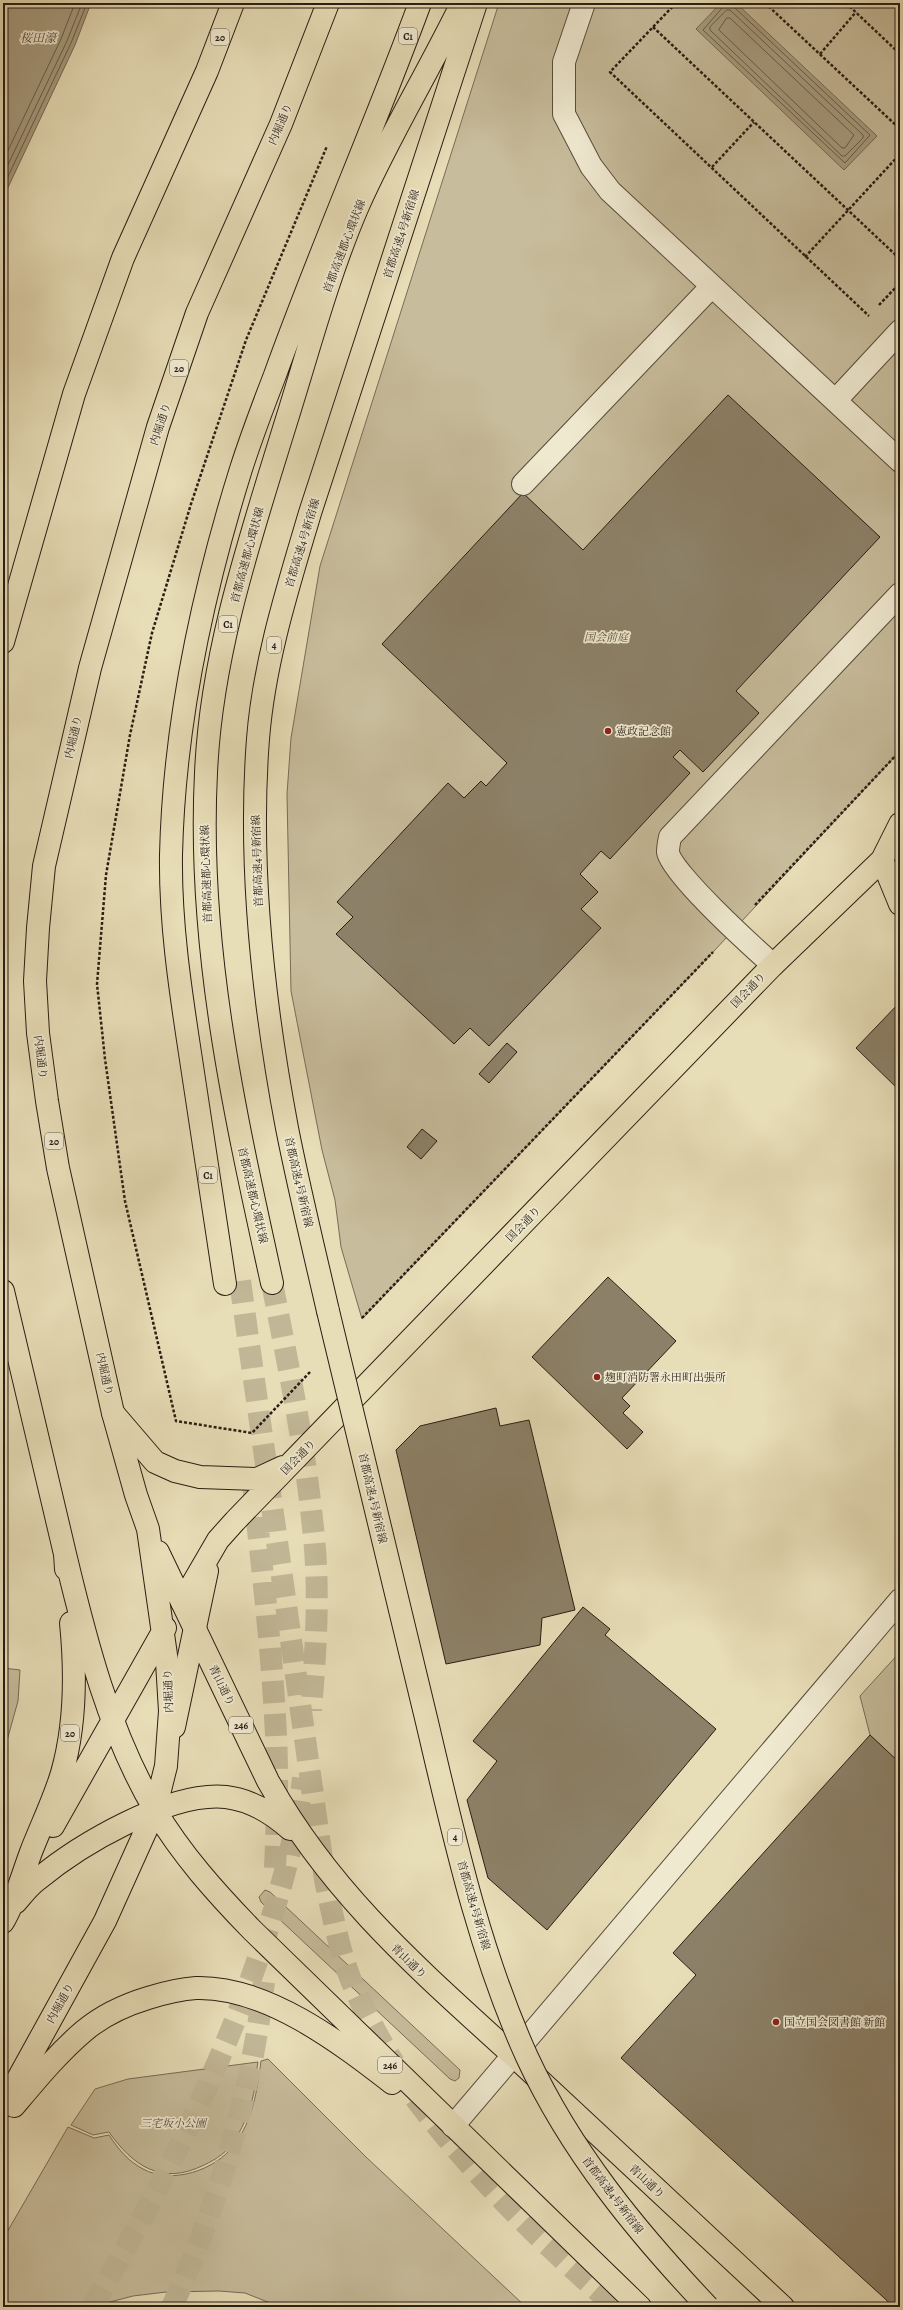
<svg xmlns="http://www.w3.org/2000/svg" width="903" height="2310" viewBox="0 0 903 2310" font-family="Alegreya,'Noto Serif JP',serif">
  <rect width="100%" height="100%" fill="#e7ddb7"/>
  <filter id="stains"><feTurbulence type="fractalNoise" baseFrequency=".005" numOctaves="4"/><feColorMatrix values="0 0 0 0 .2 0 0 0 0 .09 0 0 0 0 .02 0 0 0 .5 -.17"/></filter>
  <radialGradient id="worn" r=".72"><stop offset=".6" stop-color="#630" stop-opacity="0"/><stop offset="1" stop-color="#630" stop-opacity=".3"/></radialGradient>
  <path fill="#c7bc9b" stroke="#786c57" d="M499,3H900V751L701,965L362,1319L341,1247L335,1200L322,1150L291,991L287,794L291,738L320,566Z
    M900,1652V1756L894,1758L870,1735L860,1696Z
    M3,1668L20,1670L18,1701L3,1755Z
    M265,1890L270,1892L460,2070L459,2078L455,2081L450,2079L261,1902L259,1897Z
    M268,2059L366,2157L526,2307H280L245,2293L219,2291L166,2292L133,2296L91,2307H3V2239L68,2127L94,2138L109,2135C118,2149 128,2161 143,2169C172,2185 216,2170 234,2145C253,2120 257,2091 261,2061Z
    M258,2062C256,2070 257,2078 255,2086C252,2106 245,2123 235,2140C227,2152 217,2159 204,2165C162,2186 133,2166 109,2132L93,2135L71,2125L95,2089L128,2079Z"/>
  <path fill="#a79c7f" stroke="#756954" d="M3,3H91L75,45L3,198Z
    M721,3H736L877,136L844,170L696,29Z"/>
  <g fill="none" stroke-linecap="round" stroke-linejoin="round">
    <path stroke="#685c49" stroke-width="1" d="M724,3L723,7L703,30L845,163L870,135L735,8L733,3
      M727,10H730L863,135V138L845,156H842L710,30V27Z
      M727,18H730L854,135L845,148H842L719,30Z
      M3,161L61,39L75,3
      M3,175L67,41L82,3
      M3,187L71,43L87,3"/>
  </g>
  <path fill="#8c8168" stroke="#2a1d13" d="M728,395L880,537L736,691L759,713L703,772L680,750L673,757L690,773L610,859L601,851L580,874L598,892L581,909L601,928L489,1046L470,1028L454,1044L336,934L353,917L337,902L448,783L464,798L481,781L486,786L507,763L382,644L523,493L583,550Z
    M900,1002V1091L856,1048Z
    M507,1043L517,1052L489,1083L479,1074Z
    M422,1129L437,1141L421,1159L407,1147Z
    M608,1277L676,1341L622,1398L630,1406L623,1413L643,1432L627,1449L532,1357Z
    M496,1408L500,1426L529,1420L575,1610L542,1618L540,1645L446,1664L396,1450L420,1426Z
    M583,1607L610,1629L605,1635L716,1729L547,1930L488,1878L467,1800L497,1761L473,1741Z
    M870,1735L900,1763V2307H894L621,2058L696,1975L673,1953Z"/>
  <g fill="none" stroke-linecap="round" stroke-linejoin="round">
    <path stroke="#c1b796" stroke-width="22" stroke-dasharray="22 11" stroke-linecap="butt" d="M240,1281L325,1880C332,1912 338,1945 349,1975C361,2006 377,2035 394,2063
      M272,1283C288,1364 305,1446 313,1528C320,1588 316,1650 311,1710
      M253,1484C262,1567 272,1651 276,1735C278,1779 277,1824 275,1868
      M415,2098C474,2176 542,2243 616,2307
      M92,2307C150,2208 202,2107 243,2000C270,1928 294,1854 303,1778
      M172,2307C217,2207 252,2092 264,1982"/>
    <g stroke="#594d3c" stroke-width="24">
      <path id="minor" d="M584,3L564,62V114L591,166L610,191L900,461
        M836,400L900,331
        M523,484L712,286
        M773,965C754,948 671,873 668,852C668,848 669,842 670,837L900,594
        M453,2126L900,1600"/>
    </g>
    <g stroke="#2a1d13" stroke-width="24">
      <path id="major" d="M882,860L900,904
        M113,1413L155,1462L175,1471L200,1477L257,1479L283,1467
        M182,1602L218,1540L235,1521L773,965L882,860L900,824
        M174,1727L207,1571"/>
    </g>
    <g stroke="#2a1d13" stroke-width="24">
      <path id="highway" d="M3,642L74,394L123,258L207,71L233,3
        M272,1283C235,1115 197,947 206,773C211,653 251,536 286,422C309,349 328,275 358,206C389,136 429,71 462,3
        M225,1284C213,1207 201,1130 190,1053C180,988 170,921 171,855C174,724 202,594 241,469C251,438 263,406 275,375C320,250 374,128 420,3
        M3,1291L65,1554L66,1569
        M328,1311C314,1250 299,1189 287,1128C263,1001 248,868 258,739C264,662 288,587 310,513L476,3
        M158,1552L268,1781C332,1896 422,1972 517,2059C605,2142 694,2224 783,2307
        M65,1554C86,1642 109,1732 155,1810C182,1855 216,1893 252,1930L640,2307
        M53,1826L165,1628
        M16,1902C23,1894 29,1886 37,1880C79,1845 170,1791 226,1797C250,1800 272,1813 290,1829
        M3,1922C16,1900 22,1876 31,1852C41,1826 54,1800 62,1773C76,1724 76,1673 71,1623
        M3,2106L105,1921L155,1810L166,1766L170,1711L167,1662L148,1529L136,1495L113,1413L58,1168L47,1101L38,1033L35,981L38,928L44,866L90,668L158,427L197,313L281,124L328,3
        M14,2106C36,2080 58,2053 84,2031C103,2015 125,2005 148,1998C164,1993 180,1989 196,1988C266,1986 339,2042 392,2083"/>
    </g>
    <path stroke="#2a1d13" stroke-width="2.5" stroke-dasharray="3 2" stroke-linecap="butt" d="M676,3L610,72L869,316
      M765,3L900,129
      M846,3L900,54
      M653,27L900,259
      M820,54L856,12
      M712,167L754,122
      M805,257L900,154
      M879,305L900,283
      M755,905L900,751
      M362,1318L713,952
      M310,1372L252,1433L176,1421L125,1201L105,1059L97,984L106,875L130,735L152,633L191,504L246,340L327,146"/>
    <use href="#minor" stroke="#efe9d0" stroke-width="22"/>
    <use href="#major" stroke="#e7ddb7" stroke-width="22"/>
    <use href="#highway" stroke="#e7ddb7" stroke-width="22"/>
    <g stroke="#2a1d13" stroke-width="24" stroke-linecap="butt">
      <path id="highway-bridge" d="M328,1311C361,1446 393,1582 426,1718C453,1832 478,1949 527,2057C571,2152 637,2232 708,2307"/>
    </g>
    <use href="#highway-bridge" stroke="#e7ddb7" stroke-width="22"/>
  </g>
  <g fill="#8f2418" stroke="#efe9d0" stroke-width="1.5">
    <circle cx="608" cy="731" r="4"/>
    <circle cx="597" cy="1377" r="4"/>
    <circle cx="776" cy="2022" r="4"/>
  </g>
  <g text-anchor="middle" stroke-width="3.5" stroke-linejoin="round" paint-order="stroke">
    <g fill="#efe9d0" stroke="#655a4c" stroke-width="1">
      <rect x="399" y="28" width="18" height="16" rx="3"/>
      <rect x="211" y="29" width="18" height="16" rx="3"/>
      <rect x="170" y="360" width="18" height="16" rx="3"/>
      <rect x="219" y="616" width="18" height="16" rx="3"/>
      <rect x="267" y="637" width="14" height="16" rx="3"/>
      <rect x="45" y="1133" width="18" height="16" rx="3"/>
      <rect x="199" y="1167" width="18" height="16" rx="3"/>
      <rect x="229" y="1717" width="24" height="16" rx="3"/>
      <rect x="61" y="1725" width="18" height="16" rx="3"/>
      <rect x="448" y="1829" width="14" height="16" rx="3"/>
      <rect x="378" y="2057" width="24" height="16" rx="3"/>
    </g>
    <g font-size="10" font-weight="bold" fill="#2a1d13">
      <text x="408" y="40">C1</text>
      <text x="220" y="41">20</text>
      <text x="179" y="372">20</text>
      <text x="228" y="628">C1</text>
      <text x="274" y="649">4</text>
      <text x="54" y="1145">20</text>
      <text x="208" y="1179">C1</text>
      <text x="241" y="1729">246</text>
      <text x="70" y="1737">20</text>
      <text x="455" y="1841">4</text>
      <text x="390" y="2069">246</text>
    </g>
    <g font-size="11" fill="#2a1d13" stroke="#efe9d0">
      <text transform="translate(280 124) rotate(-67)" y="4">内堀通り</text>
      <text transform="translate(401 234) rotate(-72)" y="4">首都高速4号新宿線</text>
      <text transform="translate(344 246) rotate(-69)" y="4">首都高速都心環状線</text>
      <text transform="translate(160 424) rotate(-72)" y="4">内堀通り</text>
      <text transform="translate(302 543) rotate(-73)" y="4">首都高速4号新宿線</text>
      <text transform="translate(247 555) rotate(-75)" y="4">首都高速都心環状線</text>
      <text transform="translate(73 737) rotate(-77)" y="4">内堀通り</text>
      <text transform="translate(257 861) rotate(-92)" y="4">首都高速4号新宿線</text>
      <text transform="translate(206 874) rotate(-92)" y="4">首都高速都心環状線</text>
      <text transform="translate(748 990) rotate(-46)" y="4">国会通り</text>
      <text transform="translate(41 1057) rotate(83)" y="4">内堀通り</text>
      <text transform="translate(299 1182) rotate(77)" y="4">首都高速4号新宿線</text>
      <text transform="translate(253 1195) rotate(77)" y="4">首都高速都心環状線</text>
      <text transform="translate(523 1224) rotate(-46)" y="4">国会通り</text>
      <text transform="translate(105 1374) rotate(77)" y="4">内堀通り</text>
      <text transform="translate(298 1457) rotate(-46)" y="4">国会通り</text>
      <text transform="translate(373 1498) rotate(77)" y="4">首都高速4号新宿線</text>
      <text transform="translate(222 1685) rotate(64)" y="4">青山通り</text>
      <text transform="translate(168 1691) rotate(-92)" y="4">内堀通り</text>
      <text transform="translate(474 1905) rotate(74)" y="4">首都高速4号新宿線</text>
      <text transform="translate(409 1961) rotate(44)" y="4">青山通り</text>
      <text transform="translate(60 2003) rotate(-61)" y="4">内堀通り</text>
      <text transform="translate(647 2181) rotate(43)" y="4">青山通り</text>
      <text transform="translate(613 2195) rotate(53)" y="4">首都高速4号新宿線</text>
    </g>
    <g font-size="11" font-style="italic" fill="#594d3c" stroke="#efe9d0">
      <text x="606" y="641">国会前庭</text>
      <text x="173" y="2127">三宅坂小公園</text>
    </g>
    <g font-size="11" fill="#2a1d13" stroke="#efe9d0" text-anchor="start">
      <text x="616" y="735">憲政記念館</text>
      <text x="605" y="1381">麹町消防署永田町出張所</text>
      <text x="784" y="2026">国立国会図書館 新館</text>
    </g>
    <g font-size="12" font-style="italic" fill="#564939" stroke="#efe9d0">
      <text x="38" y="42">桜田濠</text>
    </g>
  </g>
  <rect width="903" height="2310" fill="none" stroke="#e7ddb7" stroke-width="16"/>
  <rect x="4" y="4" width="895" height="2302" fill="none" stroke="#2a1d13" stroke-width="2"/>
  <rect x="8" y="8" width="887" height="2294" fill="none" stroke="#2a1d13"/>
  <rect width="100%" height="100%" filter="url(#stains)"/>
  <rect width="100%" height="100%" fill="url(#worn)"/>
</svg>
